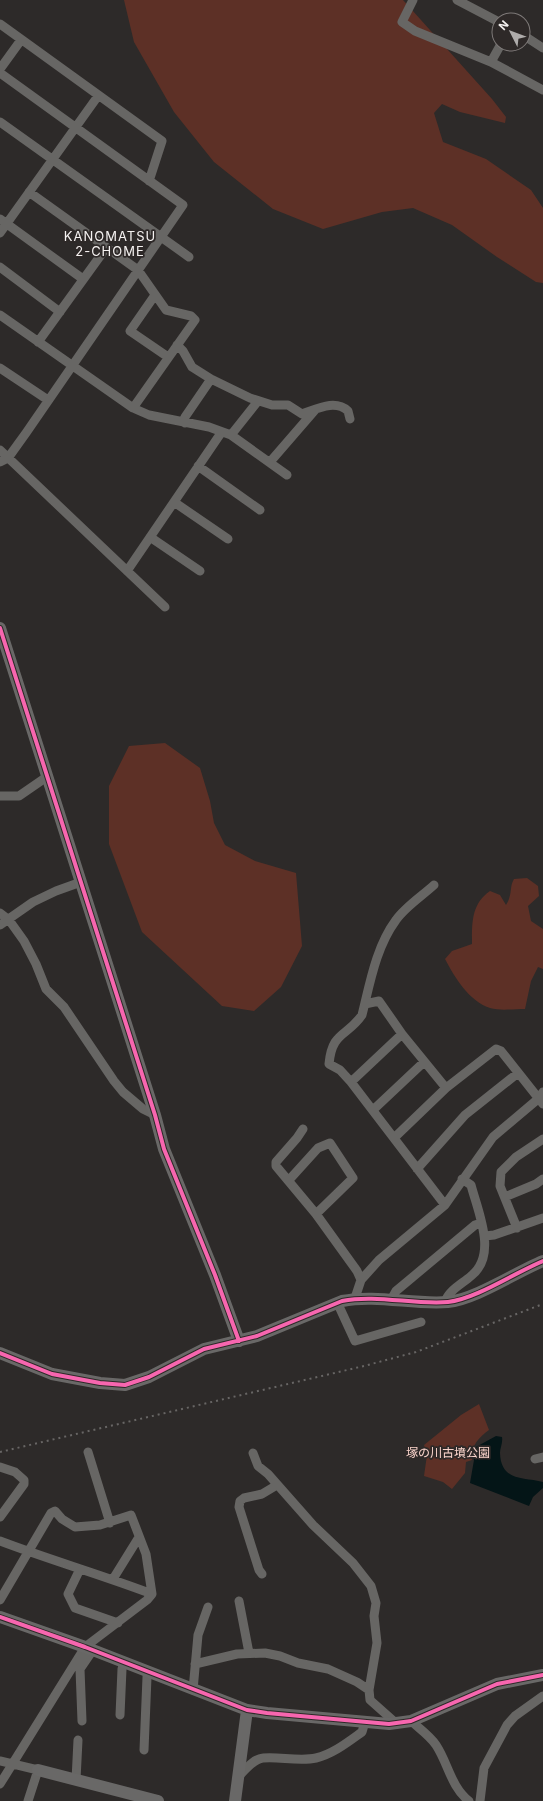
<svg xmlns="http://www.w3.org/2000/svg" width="543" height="1801" viewBox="0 0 543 1801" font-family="Inter,'Noto Sans JP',sans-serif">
  <rect width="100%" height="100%" fill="#2d2a29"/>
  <path fill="#5d3026" d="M124,0H403L492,99L506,117L505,123L460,112L442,104L434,113L443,142L486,159L531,190L543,208V283L536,282L497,257L452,225L413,208L382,212L323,229L273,209L214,162L174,112L134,42Z
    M165,743L200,768L210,801L214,823L225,845L255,861L296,873L302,946L281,987L254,1011L222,1006L142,932L109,844V786L129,746Z
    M527,878L538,886L539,896L528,906L531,921L543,929V969L538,967L531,981L525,1009C514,1009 500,1011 490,1008C469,1001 455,978 445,959L452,951L472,944C472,924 471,904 490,891L500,895L506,905C513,894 509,887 514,879Z
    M479,1404L489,1430C478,1438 471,1446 472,1460L466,1462L465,1473L452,1489L443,1482L424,1476L427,1455L424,1445L461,1415Z"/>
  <path fill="#041517" d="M496,1436L502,1437C503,1443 500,1448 500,1453C501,1482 524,1477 543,1482V1488L533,1497L529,1506L470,1483L474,1460L472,1452L474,1448Z"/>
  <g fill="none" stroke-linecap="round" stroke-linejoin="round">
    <path stroke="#676664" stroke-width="9" d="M413,0L402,22L415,31L491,62L543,90
      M457,0L499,22
      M0,24L162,141L149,181
      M523,35L543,48
      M491,62L501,44
      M0,69L21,40
      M0,73L183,205L26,433L8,458L0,462
      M0,122L189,257
      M29,192L138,270L166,310L191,316L195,320L133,408
      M0,219L83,279
      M0,233L98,96
      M0,267L60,312
      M155,295L130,331L168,357
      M0,315L133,408L149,415L209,427L231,435L287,475
      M38,342L106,248
      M177,345L183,351L192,367L211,379L250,398L272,405H288L302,414C317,409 335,399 348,411L350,419
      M0,368L48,400
      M185,423V417L211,379
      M231,435L258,401
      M0,450L165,607
      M270,462L315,410
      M198,466L260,510
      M174,502L228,539
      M150,537L200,571
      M127,571L221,433
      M0,796H19L48,776
      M434,885C422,896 405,907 396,920C376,947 370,983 362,1015C347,1037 332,1031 329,1064L340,1070L351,1082L445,1205
      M0,913L9,920L24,941L36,964L46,989L64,1007L114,1081L123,1092L143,1109L155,1115
      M0,925L33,902L56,891L81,882
      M365,1004L379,1001L402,1034L446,1088
      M351,1082L402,1034
      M373,1110L424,1062
      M303,1129L297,1138L276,1162V1166L316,1214L357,1271L361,1280
      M394,1138L446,1088L496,1049L501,1051L543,1104
      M417,1169L465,1115L518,1073
      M289,1180L318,1148L330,1143L353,1178L316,1214
      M505,1197L536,1184L543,1179
      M517,1228L500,1186L501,1172L516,1157L543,1139
      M485,1236L494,1235L543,1218
      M355,1298L361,1280L379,1260L445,1205L493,1137L538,1099L543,1092
      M391,1300L396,1291L475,1225L481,1223
      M337,1302L355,1341L421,1322
      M445,1302C449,1290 462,1284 471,1276C498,1255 478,1212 471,1185L462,1179
      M88,1452L110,1523
      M253,1453L258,1466L268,1474L313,1525L353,1563L371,1586L376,1603L374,1616L377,1643L369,1690L370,1700L397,1724
      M535,1459L543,1457
      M0,1467L15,1472L24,1480V1484L0,1517
      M0,1541C50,1560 102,1575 152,1594
      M80,1569L68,1594L75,1608L118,1623
      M262,1574L259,1570L239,1507L240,1501L244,1498L262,1494L277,1485
      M113,1579L139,1537
      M0,1600L51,1513L55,1511L62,1519L75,1527L100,1525L131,1515L146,1554L152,1594L147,1600L85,1647L0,1784
      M239,1601L249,1653
      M195,1664L237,1654L265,1653L280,1656L298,1663L328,1669L357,1682L369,1690
      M193,1690L198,1635L208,1607
      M120,1715L122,1669L124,1662
      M82,1721L80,1669L93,1650
      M411,1721C420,1729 430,1736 436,1745C448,1763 451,1787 469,1801
      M144,1750L147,1677L149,1672
      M0,1761L38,1770L28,1801
      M238,1777C245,1770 253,1759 263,1758C278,1756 299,1762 316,1758C333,1754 348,1742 362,1732L365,1722
      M76,1780L78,1740
      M480,1801L484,1768L507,1725L515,1716L543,1696"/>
    <path stroke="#696867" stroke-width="12" d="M0,628L155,1115L164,1149L215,1275L239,1341
      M0,1353L52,1374L100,1383L125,1385L149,1377L204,1349L257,1336L342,1301C377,1294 413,1305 448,1302C476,1299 516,1272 543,1261
      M0,1617L85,1647L247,1710L267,1713L389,1724L411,1721L497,1684L543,1675
      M38,1770L158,1801
      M235,1801L247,1710"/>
    <path stroke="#686665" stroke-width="2" stroke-dasharray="2 4" stroke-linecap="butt" d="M0,1452L364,1366L416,1352L543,1304"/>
    <g stroke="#2e2928" stroke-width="6">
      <path id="cycleway" d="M0,628L155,1115L164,1149L215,1275L239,1341
        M0,1353L52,1374L100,1383L125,1385L149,1377L204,1349L257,1336L342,1301C377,1294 413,1305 448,1302C476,1299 516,1272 543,1261
        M0,1617L85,1647L247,1710L267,1713L389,1724L411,1721L497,1684L543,1675"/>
    </g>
    <use href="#cycleway" stroke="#f766af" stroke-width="4"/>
  </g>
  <g text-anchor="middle" stroke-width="3.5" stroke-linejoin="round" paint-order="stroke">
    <g font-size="12" fill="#fbd5cc" stroke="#2e2928">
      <text x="448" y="1457">塚の川古墳公園</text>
    </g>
    <g font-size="13" letter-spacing="1" fill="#f5f2f1" stroke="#2e2928">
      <text x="110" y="241">KANOMATSU<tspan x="110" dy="15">2-CHOME</tspan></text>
    </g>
  </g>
  <g transform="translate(511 32) rotate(312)"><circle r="19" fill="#2e2928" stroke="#7e7978"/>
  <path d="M0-3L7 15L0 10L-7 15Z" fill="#afacab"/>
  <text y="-6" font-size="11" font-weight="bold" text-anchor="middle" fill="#f5f2f1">N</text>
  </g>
</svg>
